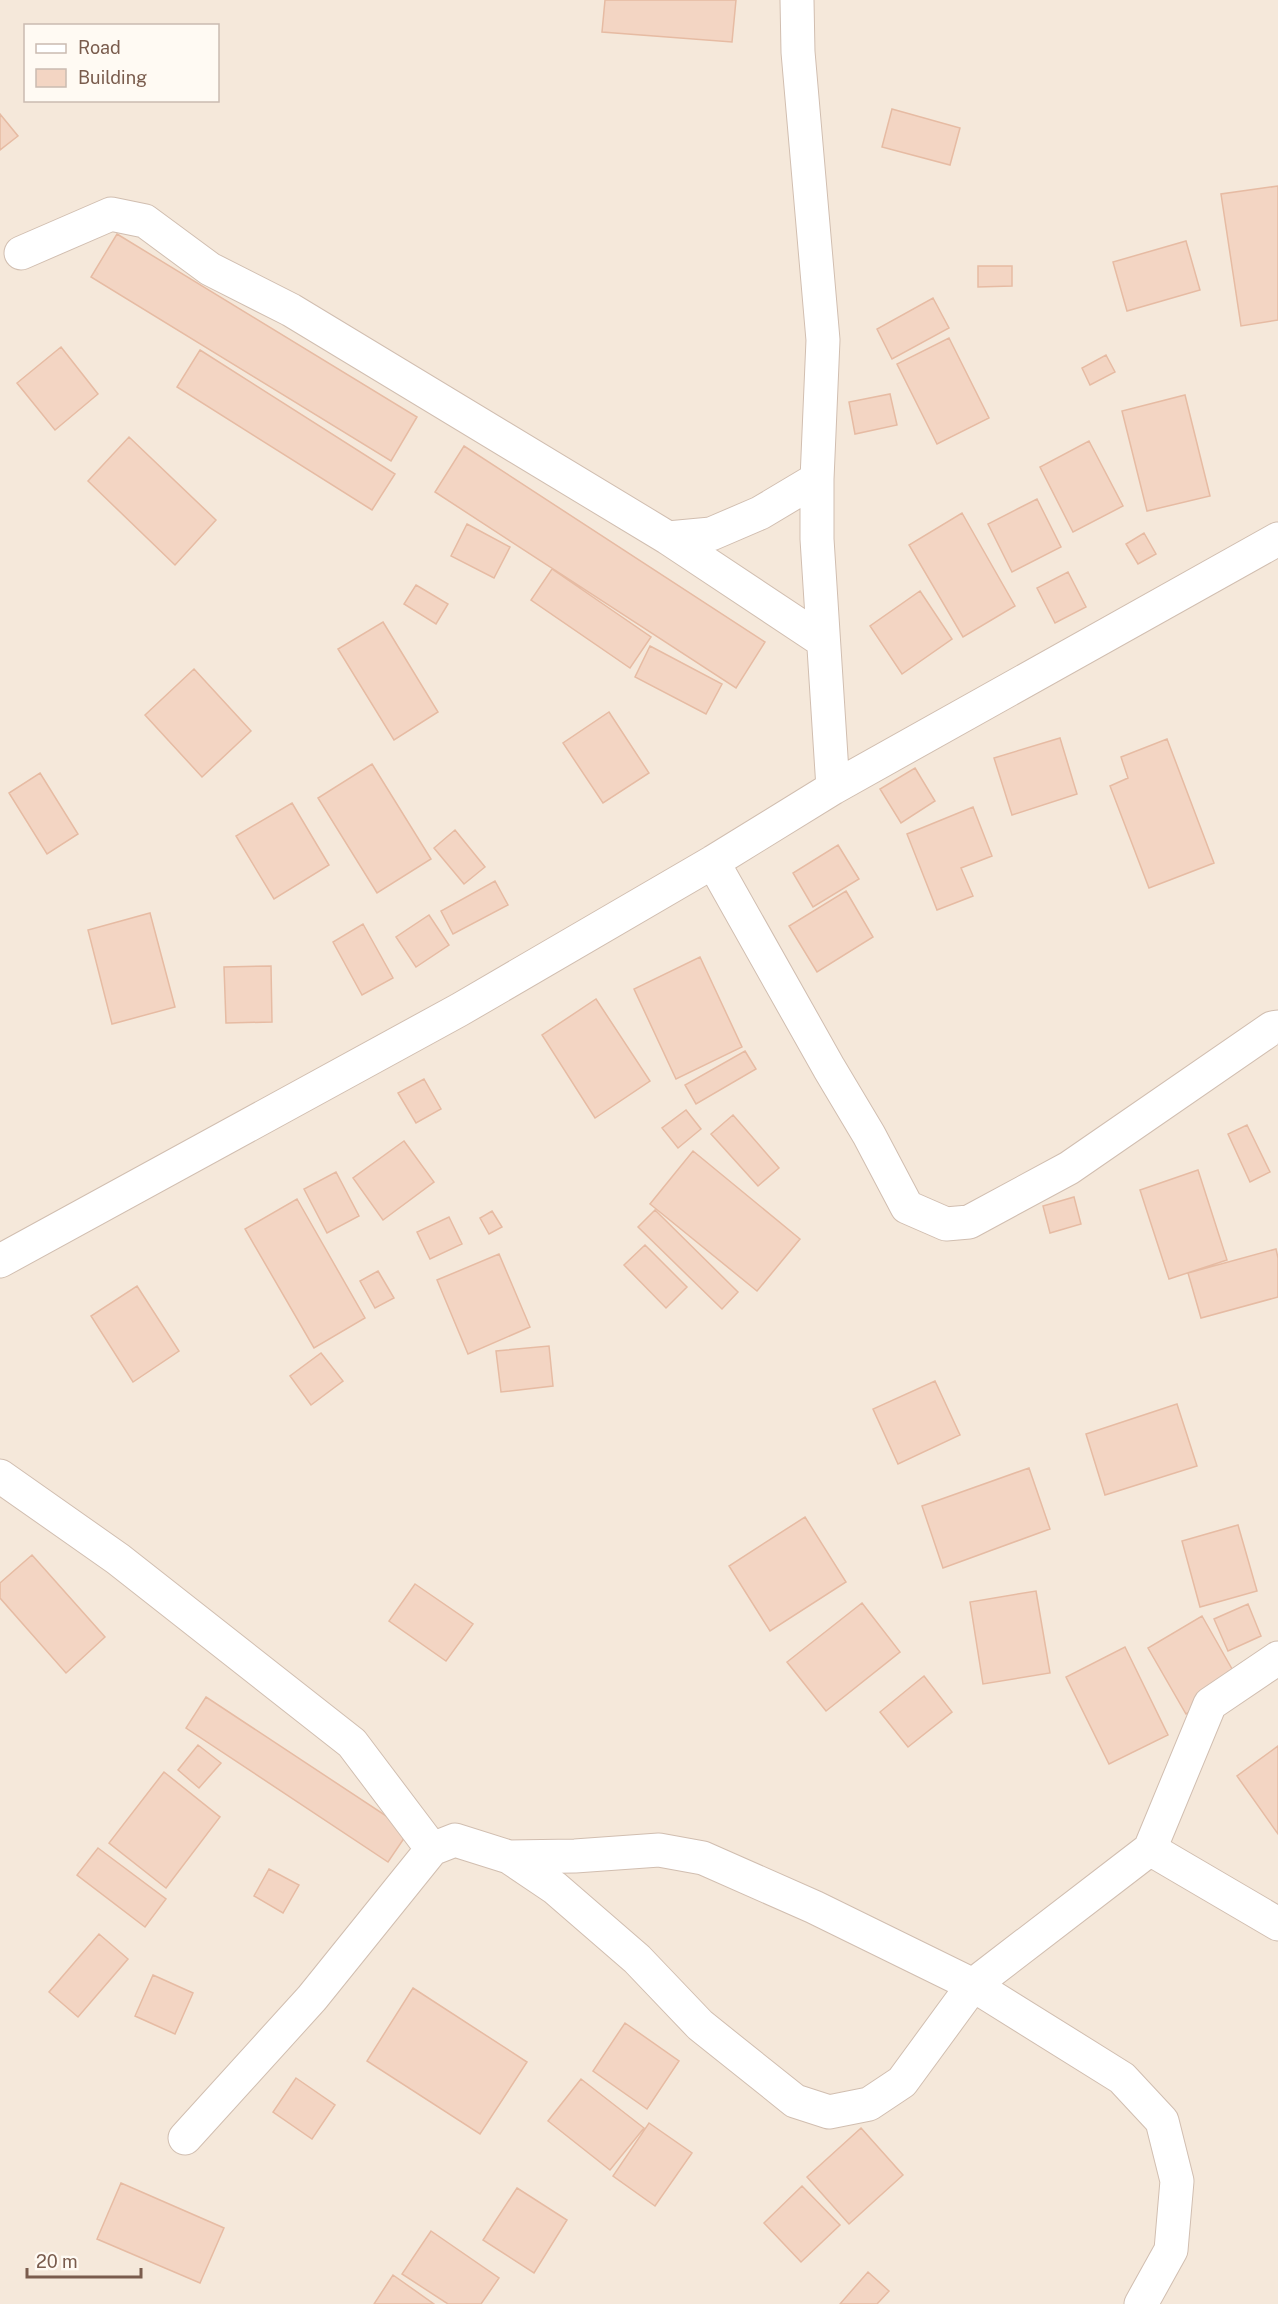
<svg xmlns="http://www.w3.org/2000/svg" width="1278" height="2304" viewBox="0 0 1278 2304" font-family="'Public Sans',sans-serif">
  <rect width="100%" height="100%" fill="#fdf6ec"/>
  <path fill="#f5e8da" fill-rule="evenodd" d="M0,0H1278V2304H0ZM26,26H218V100H26Z"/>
  <path fill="#f3d5c3" stroke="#e6bba3" stroke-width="1.5" d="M605,0H736L732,42L602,32Z
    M892,109L960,128L950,165L882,147Z
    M0,114L18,136L0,150Z
    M1278,186V320L1241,326L1221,194Z
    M117,234L417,417L391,461L91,277Z
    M1186,241L1200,290L1127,311L1113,262Z
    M978,266H1012V286L978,287Z
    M933,298L949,328L892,359L877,329Z
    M949,338L989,418L937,444L897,364Z
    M61,347L98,394L55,430L17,383Z
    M200,350L395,474L372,510L177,387Z
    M1106,355L1115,372L1090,385L1082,368Z
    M890,394L897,425L855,434L849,402Z
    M1185,395L1210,496L1147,511L1122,411Z
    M129,437L216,520L175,565L88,481Z
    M1089,441L1123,506L1073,532L1040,467Z
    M464,446L765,642L736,688L435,492Z
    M1037,499L1061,547L1012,572L988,524Z
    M962,513L1015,606L963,637L909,545Z
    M467,524L510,547L494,578L451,556Z
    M1144,533L1156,554L1138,564L1126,544Z
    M552,569L651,637L630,668L531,600Z
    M1068,572L1086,607L1055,623L1037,588Z
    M416,585L448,604L436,624L404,604Z
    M920,591L952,639L902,674L870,626Z
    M383,622L438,712L394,740L338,649Z
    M650,646L722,684L706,714L635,677Z
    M194,669L251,731L202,777L145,715Z
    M609,712L649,773L603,803L563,743Z
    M1060,738L1077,794L1012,815L994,758Z
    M1167,739L1214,863L1149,888L1110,786L1128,778L1121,757Z
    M372,764L431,859L377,893L318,798Z
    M915,768L935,801L901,823L880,789Z
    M40,773L78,834L47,854L9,793Z
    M292,803L329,865L274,899L236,836Z
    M973,807L992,856L961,868L973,896L937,910L907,834Z
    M455,830L485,867L464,884L434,848Z
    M838,845L859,879L813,907L793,873Z
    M495,881L508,905L453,934L441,911Z
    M846,891L873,937L817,972L789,926Z
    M150,913L175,1007L112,1024L88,930Z
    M429,915L449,945L416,967L396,937Z
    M363,924L393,978L362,995L333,942Z
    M700,957L742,1047L676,1079L634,989Z
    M271,966L272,1022L226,1023L224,967Z
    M596,999L650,1081L595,1118L542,1035Z
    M745,1051L756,1069L696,1104L685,1085Z
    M424,1079L441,1109L416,1123L398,1093Z
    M686,1110L701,1129L678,1148L662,1128Z
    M733,1115L779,1168L758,1186L711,1134Z
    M1247,1125L1270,1172L1250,1182L1228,1134Z
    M404,1141L434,1182L383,1220L353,1178Z
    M693,1151L800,1239L757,1291L650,1204Z
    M1198,1170L1227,1260L1169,1279L1140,1190Z
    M336,1172L359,1216L327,1233L304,1189Z
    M1074,1197L1081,1224L1050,1233L1043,1206Z
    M297,1199L365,1318L314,1348L245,1229Z
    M655,1210L738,1292L722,1309L638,1227Z
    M492,1211L502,1227L489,1234L480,1218Z
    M449,1217L462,1244L430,1259L417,1232Z
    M645,1245L687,1287L666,1308L624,1265Z
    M1276,1249L1278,1258V1297L1201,1318L1188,1273Z
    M499,1254L530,1327L468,1354L437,1280Z
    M378,1271L394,1298L375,1308L360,1281Z
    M137,1286L179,1351L133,1382L91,1316Z
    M549,1346L553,1386L501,1392L496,1351Z
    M321,1353L343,1381L311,1405L290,1376Z
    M935,1381L960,1435L898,1464L873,1409Z
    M1177,1404L1197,1466L1105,1495L1086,1434Z
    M1029,1468L1050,1529L943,1568L922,1506Z
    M805,1517L846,1582L770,1631L729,1566Z
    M1238,1525L1257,1591L1200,1607L1182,1541Z
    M32,1555L105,1637L66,1673L0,1598V1583Z
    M415,1584L473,1624L446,1661L389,1621Z
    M1036,1591L1050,1673L983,1684L970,1602Z
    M862,1603L900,1652L826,1711L787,1662Z
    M1248,1604L1261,1636L1228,1651L1214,1619Z
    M1202,1616L1240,1683L1186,1714L1148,1648Z
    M1125,1647L1168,1735L1109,1764L1066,1677Z
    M924,1676L952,1712L908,1747L880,1712Z
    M206,1697L409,1831L388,1862L186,1728Z
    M198,1745L221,1763L199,1788L178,1770Z
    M1278,1746V1834L1237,1776Z
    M164,1772L220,1817L166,1888L109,1843Z
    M98,1848L166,1899L145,1927L77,1875Z
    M269,1869L299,1885L283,1913L254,1896Z
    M99,1934L128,1959L78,2017L49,1992Z
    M153,1975L193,1993L175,2034L135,2016Z
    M413,1988L527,2062L480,2134L367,2061Z
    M625,2023L679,2061L647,2109L593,2071Z
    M296,2078L335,2105L312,2139L273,2112Z
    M581,2079L644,2128L610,2170L548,2121Z
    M649,2123L692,2153L655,2206L613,2176Z
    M861,2128L903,2175L849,2224L807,2177Z
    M121,2183L224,2228L200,2283L97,2239Z
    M802,2186L840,2225L801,2262L764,2223Z
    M517,2188L567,2220L534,2273L483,2240Z
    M431,2231L499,2278L481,2304H448L402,2274Z
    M868,2272L889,2291L877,2304H840Z
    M393,2275L434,2304H374Z"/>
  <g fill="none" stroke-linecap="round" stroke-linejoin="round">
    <g stroke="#d1beb0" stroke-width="35">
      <path id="street" d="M21,253L111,214L145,221L210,269L291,310L668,538L823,641
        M668,538L711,534L760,513L817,479
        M833,788L1278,539
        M713,862L829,1068L869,1135L907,1207L946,1224L969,1222L1069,1168L1272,1028L1278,1027
        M0,1261L459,1010L713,862L833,788L817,539V479L823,340L798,52L797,0
        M0,1476L118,1559L352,1743L432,1849L455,1840L509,1857L575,1856L659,1850L703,1858L814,1907L973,1985L1122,2078L1162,2121L1177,2181L1171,2250L1141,2304
        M1150,1849L1278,1924
        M509,1857L555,1888L637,1959L700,2025L795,2101L829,2112L869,2104L902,2082L973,1985L1150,1849L1210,1704L1278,1658
        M185,2138L312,1998L432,1849"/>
    </g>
    <use href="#street" stroke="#fff" stroke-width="33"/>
  </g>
  <rect x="24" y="24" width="195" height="78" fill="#fffaf3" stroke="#cabbb1" stroke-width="1.5"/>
  <rect x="36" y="44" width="30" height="9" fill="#ffffff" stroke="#cabbb1" stroke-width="1.5"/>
  <text x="78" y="54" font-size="18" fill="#7a5c4d">Road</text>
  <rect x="36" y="69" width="30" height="18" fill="#f3d5c3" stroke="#cabbb1" stroke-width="1.5"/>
  <text x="78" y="84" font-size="18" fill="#7a5c4d">Building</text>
  <path d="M27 2268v9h114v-9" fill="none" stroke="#7a5c4d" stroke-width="3"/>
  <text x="36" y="2268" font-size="18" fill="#7a5c4d" stroke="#fffaf3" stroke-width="4.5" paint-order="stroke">20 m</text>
</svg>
